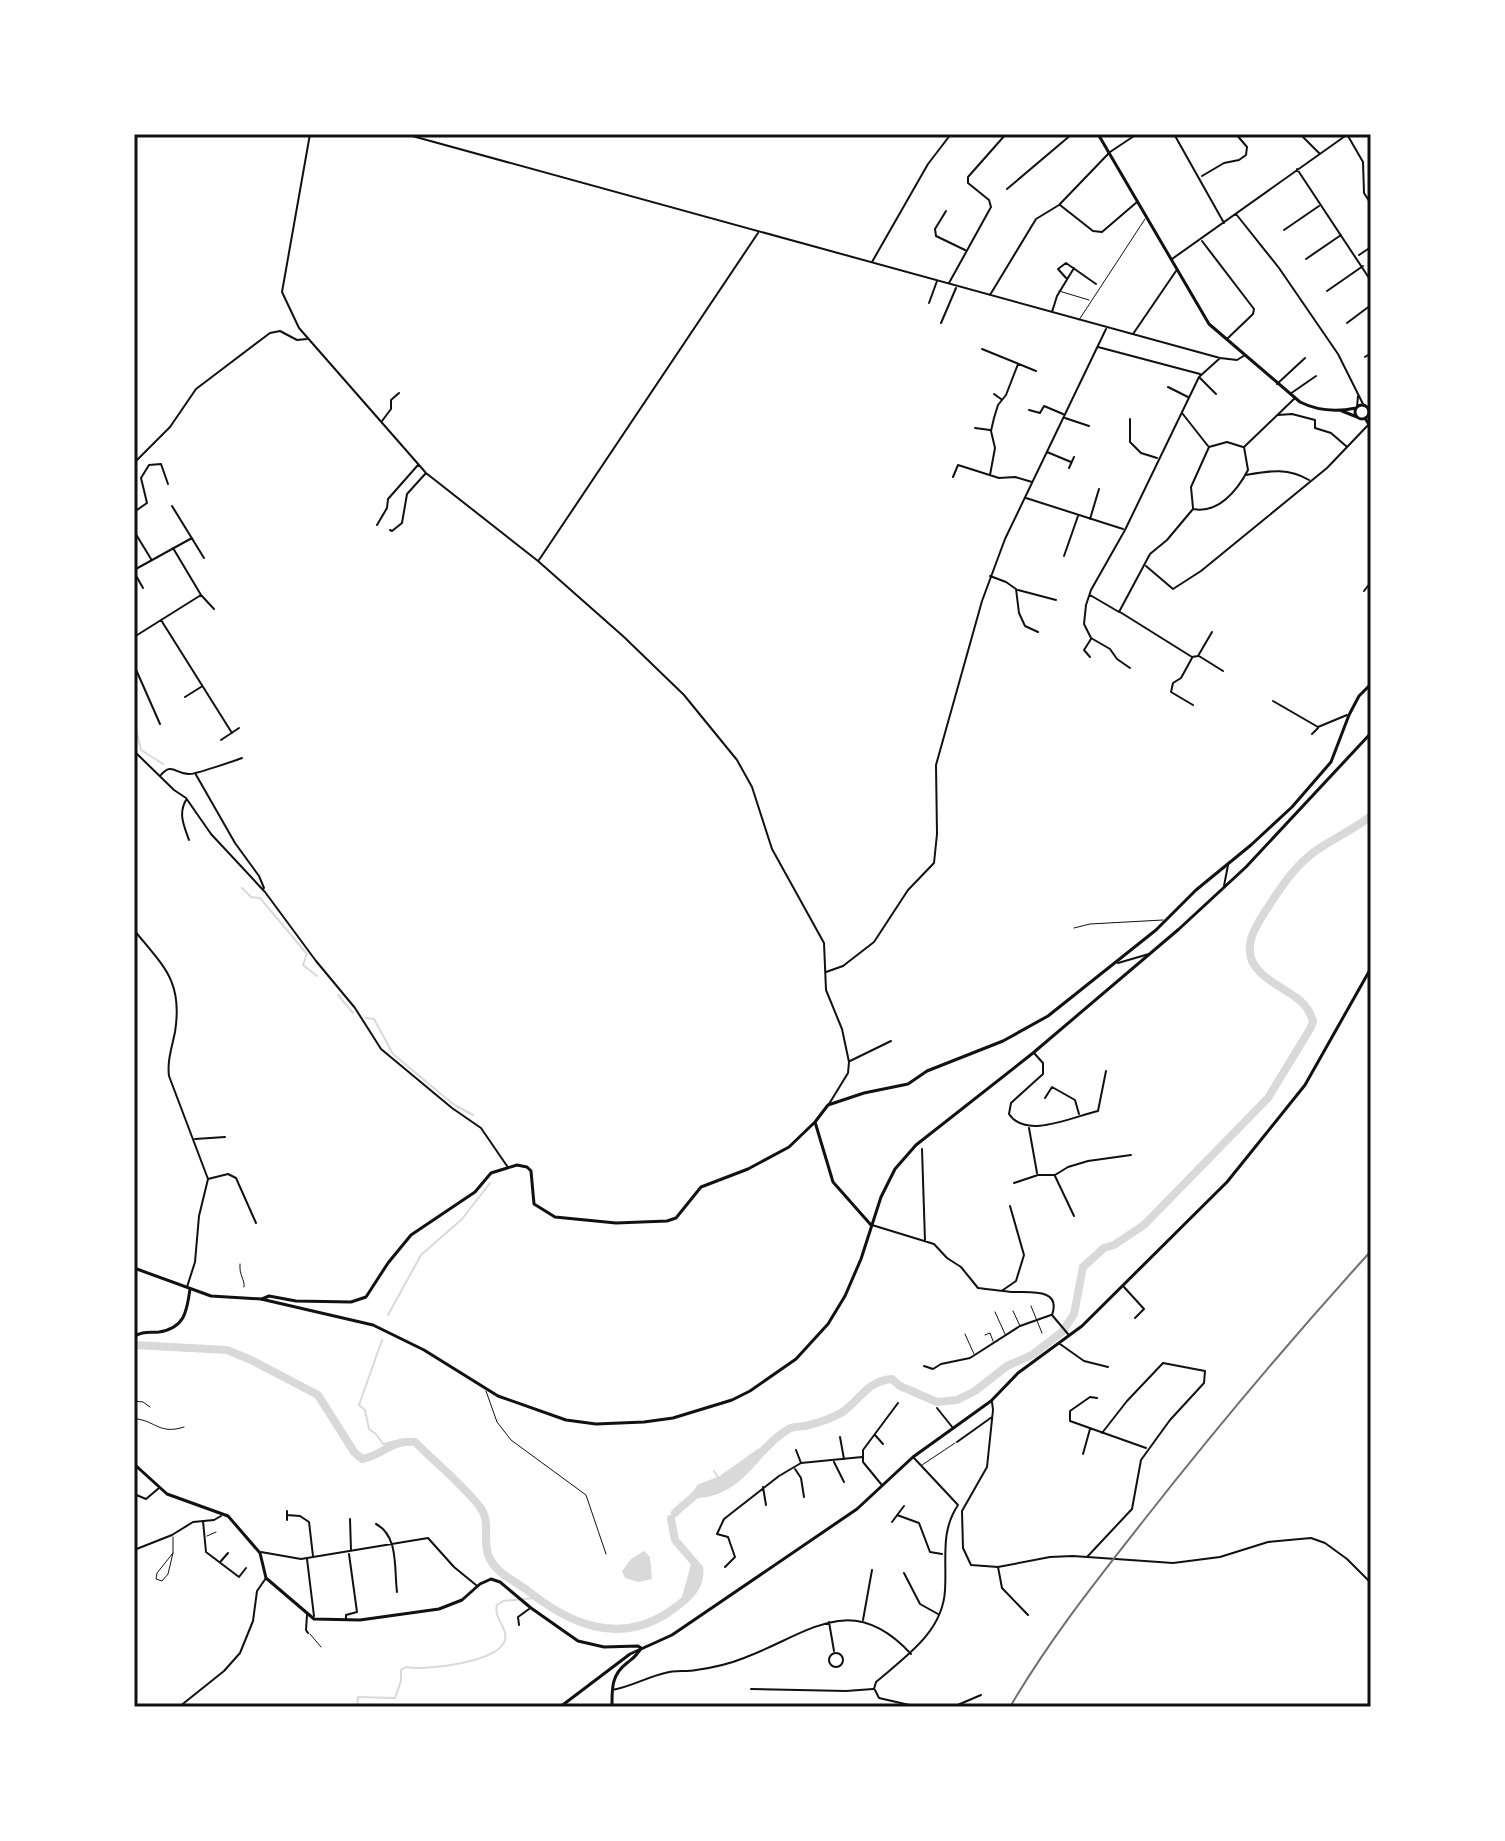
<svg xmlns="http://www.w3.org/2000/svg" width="1505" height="1841" viewBox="0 0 1505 1841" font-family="'Work Sans',sans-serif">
  <rect width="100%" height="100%" fill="#fff"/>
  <path fill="#d9d9d9" d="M644,1551L650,1557L652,1579L638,1582L625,1578L622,1571L631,1559Z"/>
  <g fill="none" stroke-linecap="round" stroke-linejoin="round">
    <path stroke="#d9d9d9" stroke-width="2" d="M134,721L141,750L163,764
      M242,888L251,897L260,898L307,954L303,965L317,976
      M338,995L353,1013
      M366,1018L374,1019L393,1054L453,1104L473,1115
      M388,1315L421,1255L462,1219L490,1183
      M382,1340L359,1405L365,1410L369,1429L376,1434L383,1444L397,1441
      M714,1471L720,1480
      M357,1707L358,1697L395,1698L401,1681V1670L406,1667C426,1671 499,1662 505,1640C508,1627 493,1618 497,1605L503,1601L535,1598"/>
    <path stroke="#d9d9d9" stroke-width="8" d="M134,1345L227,1350L251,1360L318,1395L354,1452L362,1459C385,1455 388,1440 415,1442C436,1463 461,1483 480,1507C492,1522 481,1544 490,1559C498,1574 513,1580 527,1590C568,1623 616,1645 666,1614C681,1604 703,1589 699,1568L675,1540L671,1519
      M698,1494C742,1492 755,1449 787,1430C792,1426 799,1427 805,1426C818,1423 830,1419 841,1413C860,1401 866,1381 892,1379L900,1386L937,1402L957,1400L975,1391L1007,1366L1032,1355L1062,1332L1074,1314L1083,1267L1104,1248L1114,1245L1144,1225L1268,1098L1310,1029L1313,1022C1307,995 1279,991 1261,973C1235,949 1260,920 1274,898C1286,880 1297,865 1314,852C1332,839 1353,830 1371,816
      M675,1513C682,1504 696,1498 700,1488L721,1480L759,1453
      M686,1597L695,1565"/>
    <path stroke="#111" stroke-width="1" d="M1059,291L1089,300
      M1079,320L1145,219
      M1074,928L1090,924L1163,920
      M240,1264C239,1276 245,1279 244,1287
      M1031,1306L1042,1333
      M1013,1311L1020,1326
      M995,1312L1005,1334
      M965,1334L974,1354
      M985,1335L990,1333L993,1341
      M486,1391L497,1422L511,1440L586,1495L606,1554
      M134,1401L143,1402L150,1407
      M137,1419C155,1421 160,1435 184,1427
      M922,1465L955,1443
      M207,1536L216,1532
      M173,1537V1553L157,1573L156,1579L162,1581L168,1574L173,1553
      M310,1634L321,1647"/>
    <path stroke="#111" stroke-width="2" d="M310,134L282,292L299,328L426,473L538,561L624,637L684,695L737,760L752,787L772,849L824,943L826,990L842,1029L849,1062L848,1073L829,1104
      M405,134L1220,358L1237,360L1245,355
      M1174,134L1224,223
      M1300,134L1319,153
      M1348,136L1363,162L1364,193L1371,204
      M1297,169L1371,281
      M1202,176L1224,163L1239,160L1246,155L1247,147L1236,134
      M1007,189L1072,134
      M1060,205L1093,231L1102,232L1137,202
      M946,211L935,229L936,236L965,250
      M1236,214L1279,268L1338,354L1364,406
      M1284,230L1319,206
      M1202,241L1254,309L1253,314L1228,338
      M1359,255L1371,247
      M1172,259L1348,134
      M1306,259L1341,235
      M872,262L928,164L951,134
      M1067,279L1058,269L1066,263L1096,284
      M949,283L991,207L989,200L968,183V177L1006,134
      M1327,291L1363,266
      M990,295L1036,219L1059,205L1110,152L1137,134
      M929,303L937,281
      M1052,312L1057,296L1074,268
      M941,323L956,288
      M1347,323L1371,305
      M1133,334L1176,271
      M1098,347L1200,374
      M982,349L1036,371
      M1365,357L1371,353
      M1200,378L1216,394
      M1277,384L1305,358
      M1168,387L1188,397
      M994,394L1001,399
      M1290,394L1316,376
      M1357,407L1358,396
      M1029,410L1040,413L1044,406L1063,414
      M1182,413L1208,446
      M1278,415L1292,414L1315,420V428L1331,433L1346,446
      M1065,418L1089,426
      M1130,419V442L1141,453L1157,458
      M382,421L391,409V400L399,393
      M975,428L990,430
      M1047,452L1071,462
      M134,463L170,427L196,389L270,333L280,331L297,340L307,339
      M1069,468L1074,457
      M990,475L995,448L991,431L994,418L998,405L1006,395L1018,364
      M1246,475C1269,471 1288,467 1309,480
      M953,477L958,465L999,478L1015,477L1032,482
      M1026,498L1123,529
      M172,506L204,558
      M1193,508L1191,487L1209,447L1227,442L1243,447
      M134,512L147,503L141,478L149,465L161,464L168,484
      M1090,519L1099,489
      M377,525L387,508L388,499L418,465
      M390,530L392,531L402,523L407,494L426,473
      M134,531L151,559
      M173,548L201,595L214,609
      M1064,556L1078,516
      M539,560L758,233
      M1146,566L1173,589L1201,571L1327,468L1371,422
      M134,570L192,538
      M134,572L143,588
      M990,576L1006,582L1016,589L1019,613L1025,626L1038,632
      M1018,590L1056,600
      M1364,591L1371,582
      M1090,595L1119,612L1150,554L1167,540L1193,509C1218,514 1237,491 1248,470L1244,447L1295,398
      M1120,612L1192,657L1198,656L1212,632
      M161,620L232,733
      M134,637L201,595
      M1199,656L1223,671
      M1090,657L1084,650L1091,639
      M1192,658L1181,678L1173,683L1171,692L1193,705
      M134,665L160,724
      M1130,668L1117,659L1110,649L1091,638L1084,624L1086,605L1091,590L1125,530L1199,377L1219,359
      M185,697L201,687
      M1273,701L1318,727L1347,715
      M1312,734L1318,728
      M221,740L239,728
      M134,751L174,790L186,798L211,834L265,892L316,961L355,1008L381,1049L452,1108L481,1128L507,1166
      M195,773L235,843L259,876L264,888
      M160,776C172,761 176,775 190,774C196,774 234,761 242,758
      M186,800C178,814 184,826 189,840
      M1224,886L1228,865
      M134,930C164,967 183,981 175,1032C172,1047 167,1061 169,1076L208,1179L199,1216L195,1262L187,1287
      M1118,963L1149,954
      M826,972L843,966L874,942L908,890L934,863L937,834L936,765L982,601L1005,539L1106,329
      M1034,1053L1043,1063V1074L1011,1103L1009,1114C1026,1140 1074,1116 1098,1111L1106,1071
      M850,1061L891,1041
      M1045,1098L1052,1087L1075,1100L1079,1114
      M1029,1128L1037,1173
      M195,1139L225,1137
      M922,1149L925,1241
      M1055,1176L1074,1216
      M208,1179L228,1174L236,1178L256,1223
      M1014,1183L1038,1175H1055L1068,1167L1088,1161L1131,1155
      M872,1225L934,1244L947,1258L961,1267L978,1288C988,1289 1000,1291 1011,1292C1027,1293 1062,1287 1052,1315L1068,1334
      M1124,1287L1144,1309L1135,1318
      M1003,1290L1016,1281L1024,1255L1010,1206
      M1060,1344L1084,1361L1108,1367
      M924,1366L933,1369L941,1364L970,1358L1020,1326L1051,1315
      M1097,1398L1090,1397L1070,1411V1421L1146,1448
      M992,1402L993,1410L987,1467L962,1511L963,1548L971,1565L998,1567L1050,1557L1073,1556L1173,1563L1220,1557L1268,1542L1311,1538L1325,1543L1347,1559L1371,1583
      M937,1408L953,1428
      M875,1435L883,1444
      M840,1437L844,1459
      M957,1442L992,1417
      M796,1450L801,1463
      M1083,1454L1090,1429
      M834,1462L844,1482
      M795,1469L801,1478L804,1497
      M881,1484L863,1462V1450L898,1403
      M763,1487L766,1505
      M134,1494L146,1499L159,1488
      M287,1511V1520
      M287,1515L300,1516L309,1522L313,1556
      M897,1515L919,1523L930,1552L942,1554
      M350,1519L351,1550
      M203,1521L206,1552L239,1577L246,1568
      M892,1522L904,1506
      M376,1524C399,1536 394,1569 397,1592
      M134,1550L172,1535L193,1522L214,1520L221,1516
      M261,1552L301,1559L428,1538L454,1567L476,1585
      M1087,1557L1132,1509L1141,1460L1170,1420L1204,1383L1205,1371L1163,1363L1127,1401L1102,1433
      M307,1559L314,1616
      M221,1561L228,1553
      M725,1567L735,1557L728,1537L717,1534L724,1519L779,1476L801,1463L862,1457
      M998,1567L1002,1588L1028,1615
      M904,1573L920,1604L938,1614
      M307,1615L306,1630L308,1633
      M346,1619V1615L357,1612L349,1554
      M863,1620L872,1570
      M829,1622L834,1651
      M519,1625L518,1617L529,1609
      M829 1660a7 7 0 1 1 14 0a7 7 0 1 1-14 0Z
      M751,1689L846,1691L873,1689
      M874,1689L876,1682C905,1657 943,1632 945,1590C947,1559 940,1532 958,1505L914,1458
      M612,1690C631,1687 647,1677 665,1673C675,1670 686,1672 696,1670C711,1668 729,1664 744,1658C808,1634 851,1589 911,1654
      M875,1690L879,1698L918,1707
      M179,1707L224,1671L240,1653L253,1621L257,1591L266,1578
      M953,1707L981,1695"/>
    <path stroke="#111" stroke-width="3" d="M1098,134L1209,324L1300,402C1318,411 1337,412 1356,408
      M1355 412a7 7 0 1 1 14 0a7 7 0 1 1-14 0Z
      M1342,411L1357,417
      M1365,418L1371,428
      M815,1122L833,1182L871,1225
      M262,1299L269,1296L296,1301L351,1302L366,1297L388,1263L411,1235L475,1192L491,1173L517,1165L527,1167L531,1171L534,1204L555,1217L616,1223L667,1221L676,1218L701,1187L748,1169L789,1147L815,1122L828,1105L864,1093L908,1084L927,1071L1003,1041L1048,1016L1156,930L1196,890L1251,845L1292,807L1331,762L1349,715L1359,696L1371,684
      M134,1337C142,1331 149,1333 159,1332C185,1328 187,1311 190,1289
      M134,1419V1427
      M134,1464L167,1494L228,1516L260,1553L266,1578L314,1619L360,1620L439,1609L462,1600L480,1584L491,1579L500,1582L531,1608L578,1641L604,1647L638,1646L641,1648C637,1656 633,1658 627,1663C611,1675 612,1689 612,1707"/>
    <path stroke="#111" stroke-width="3" d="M134,1268L211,1296L261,1299L373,1325L424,1350L498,1396L566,1420L596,1424L644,1422L673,1418L732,1400L750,1391L796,1359L828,1324L845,1296L861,1259L881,1197L895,1169L916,1145L1033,1053L1179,929L1246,867L1371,733
      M560,1707L630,1654L672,1635L857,1509L913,1457L991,1401L1018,1373L1082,1326L1227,1182L1305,1085L1371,968"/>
    <path stroke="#707070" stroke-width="2" d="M1010,1707C1049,1640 1096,1581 1144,1520C1217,1427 1292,1338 1371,1251"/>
  </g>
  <rect width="1505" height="1841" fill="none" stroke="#ffffff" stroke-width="272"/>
  <rect x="136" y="136" width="1233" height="1569" fill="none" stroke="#111" stroke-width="3"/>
</svg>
